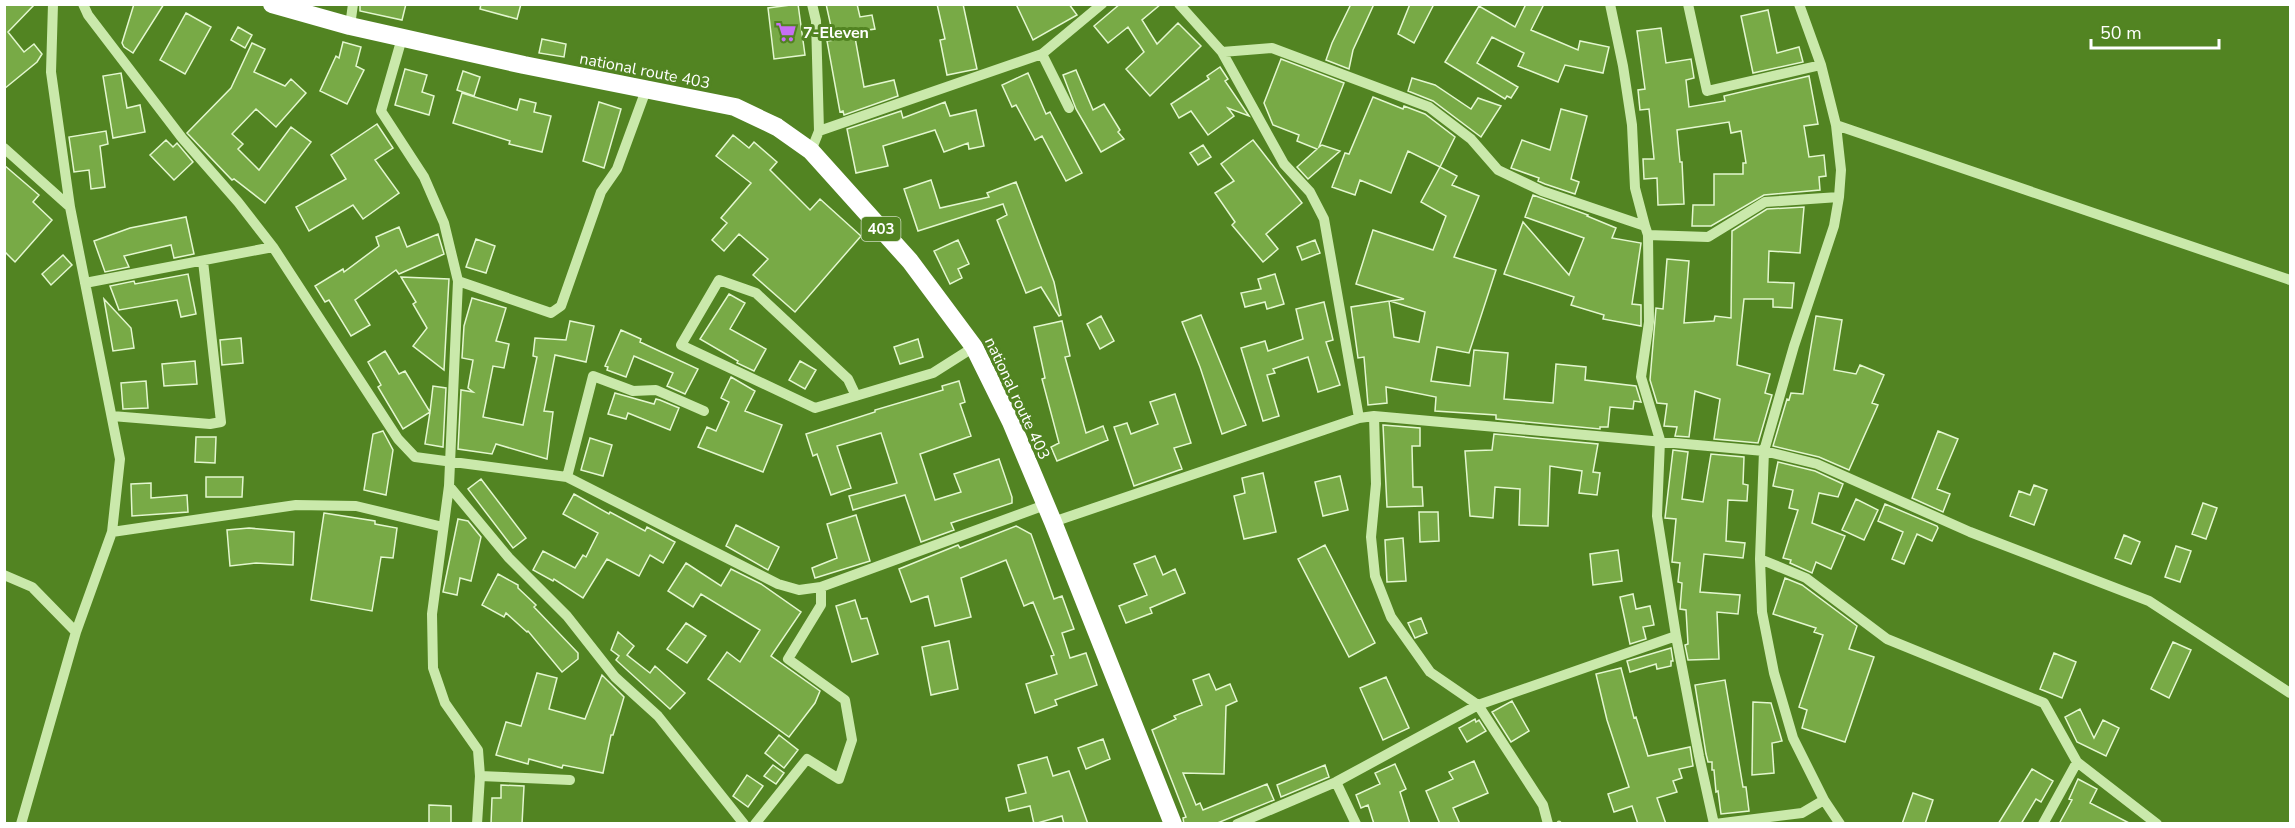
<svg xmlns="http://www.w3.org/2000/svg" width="2295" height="828" viewBox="0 0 2295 828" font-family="'Nunito Sans',sans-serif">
  <rect width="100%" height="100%" fill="#528422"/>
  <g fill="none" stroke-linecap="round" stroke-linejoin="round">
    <path stroke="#c5ea9f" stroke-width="5" d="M1559,823V824"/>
  </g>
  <path fill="#78aa46" stroke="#e3f7cf" stroke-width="1.5" d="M4,4H35L8,32L24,52L34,44L42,54L37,62L4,89Z
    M134,4H164L133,53L124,47L122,43Z
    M360,4H406L402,20L360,11Z
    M481,4H521L517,19L480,9Z
    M798,4L805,55L774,59L768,8Z
    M826,4H857L860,17L872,15L875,29L854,32L864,87L894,80L898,96L844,115L843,111L840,112L827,41L834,40Z
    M937,4H963L977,69L947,75L940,40L945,39Z
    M1016,4H1069L1077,15L1033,40Z
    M1120,4H1161L1142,20L1157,44L1178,23L1201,46L1150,96L1126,69L1144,52L1128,27L1108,43L1094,26Z
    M1351,4H1374L1353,50L1349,69L1326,60L1332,43Z
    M1410,4H1434L1414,43L1398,34Z
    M1526,4H1544L1531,30L1578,50L1580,41L1609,47L1603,73L1565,65L1558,82L1518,66L1524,53L1492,37L1477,63L1518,87L1511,98L1507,96L1505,99L1445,62L1479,6L1515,27Z
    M1768,10L1777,53L1799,47L1803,62L1753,73L1741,16Z
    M186,13L211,27L185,74L160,60Z
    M238,27L252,35L245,48L231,40Z
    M1661,28L1666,63L1691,59L1694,78L1686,80L1689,107L1725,101L1724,96L1809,76L1818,124L1804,126L1809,157L1824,155L1826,176L1819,177L1820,190L1764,195L1711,226H1692L1693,205H1714V174H1743V163H1746L1741,131L1731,133L1729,122L1677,130L1680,162H1682L1684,204L1658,205L1657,178L1644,179L1643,159H1654L1649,109L1640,110L1638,90L1645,89L1637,31Z
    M542,39L566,44L564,57L539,53Z
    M343,42L361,47L356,66L364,70L347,104L320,91L336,56L339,58Z
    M252,43L265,49L254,72L285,86L291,79L306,93L276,127L256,109L232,134L243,144L238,149L259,170L291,127L311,142L265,203L234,179L232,180L187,133L231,88Z
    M1281,59L1344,83L1319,147L1322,145L1340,151L1308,179L1297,167L1317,149L1297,141L1299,135L1273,125L1264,103Z
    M1220,67L1228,79L1225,81L1249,116L1228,108L1234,116L1208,135L1191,111L1179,118L1171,104L1209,79L1207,76Z
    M405,69L427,75L422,92L434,96L429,115L395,105Z
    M1076,70L1093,110L1104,104L1120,130L1118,132L1124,139L1101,152L1076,109L1063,75Z
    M463,71L480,77L474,96L457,90Z
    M121,73L127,108L140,105L145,132L113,138L103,76Z
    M1028,73L1046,114L1050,112L1082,173L1066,181L1042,136L1035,140L1016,105L1012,107L1002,85Z
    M1412,78L1435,85L1471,109L1478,98L1501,106L1481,137L1433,101L1408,91Z
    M462,93L517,110L520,99L536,103L534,112L551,116L542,152L509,144L510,141L453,123Z
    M1373,97L1403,109L1404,106L1425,114L1455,137L1440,167L1408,151L1391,193L1360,180L1355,195L1332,187L1345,153L1349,154Z
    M599,102L621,109L604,168L583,161Z
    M945,102L950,116L976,110L984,146L969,149L968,143L944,152L935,130L883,146L888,166L856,173L847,129L901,111L903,118Z
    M1561,109L1587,116L1571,179L1579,182L1575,194L1545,184L1538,181L1539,178L1511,168L1522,140L1550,150Z
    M377,124L393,148L375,160L399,193L363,219L353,205L309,231L296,207L346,179L331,155Z
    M106,131L108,144L100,146L105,187L91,189L89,170L74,172L69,137Z
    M733,135L749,148L754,142L777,162L770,170L810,210L820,199L861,236L795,312L753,275L768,259L739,234L724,251L712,240L727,223L721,218L751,183L716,156Z
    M166,140L173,147L177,143L193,162L174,180L150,155Z
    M1253,140L1302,203L1266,234L1278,249L1263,262L1232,225L1235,222L1215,193L1234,181L1221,164Z
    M1203,145L1211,157L1198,165L1190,153Z
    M4,165L39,195L33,202L52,220L15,262L4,251Z
    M1440,167L1457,176L1452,185L1479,196L1454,257L1496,270L1469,353L1437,347L1431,381L1470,386L1474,350L1508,353L1504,399L1553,403L1556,364L1586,367L1585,380L1636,386L1641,402L1634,401L1633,409L1610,407L1608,427H1600V429L1496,419V415L1435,411L1436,397L1386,387L1387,403L1368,405L1364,357L1358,358L1351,307L1389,301L1394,337L1419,342L1425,312L1390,301L1404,299L1356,284L1373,230L1433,250L1446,216L1421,202Z
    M931,180L940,208L989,197L987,193L1016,182L1054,282L1061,315L1059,316L1041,287L1026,293L997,220L1007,215L1003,204L918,231L904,189Z
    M1533,195L1588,215L1587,216L1616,228L1612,238L1641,243L1632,304L1641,305V326L1603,319L1604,315L1571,305L1574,297L1504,274L1523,222L1569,275L1584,238L1525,217Z
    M1804,207L1800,253L1769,251L1768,282L1794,283L1792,308L1773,307V299H1744L1737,365L1770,374L1765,393L1772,395L1758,443L1714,439L1720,399L1695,391L1689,437L1675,436L1677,427L1664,426L1667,404L1657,403L1650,380L1656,308L1663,309L1667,259L1689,261L1684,323L1714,321L1715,316L1731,318L1732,231L1767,209Z
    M186,217L194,254L174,258L171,245L124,256L129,267L105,272L94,241L130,228Z
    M399,227L407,247L438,234L444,254L399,274L396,270L355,300L370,325L351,336L329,300L325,302L315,286L343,269L344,272L379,246L376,237Z
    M476,239L495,246L486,273L466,267Z
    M958,240L969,264L958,269L962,278L950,284L934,251Z
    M1315,240L1320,253L1302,260L1297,247Z
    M63,255L72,265L51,285L42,274Z
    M188,274L196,314L181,317L177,300L119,310L110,286L134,281L135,284Z
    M1275,274L1284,304L1267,309L1265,302L1245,307L1241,293L1261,289L1258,279Z
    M401,277L449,279L444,370L413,346L427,328L413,304L416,302Z
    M729,294L745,303L730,329L766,349L754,371L737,363L738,361L700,339Z
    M472,298L506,308L496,341L509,344L504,368L493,366L483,417L523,425L537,357L533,356L535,338L566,340L570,321L594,326L586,362L555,355L544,411L553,412L547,459L496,444L492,454L458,449L461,390L473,392L468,388L473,360L462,358L464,326Z
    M104,299L131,328L134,348L113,351Z
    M1324,302L1333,340L1326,342L1340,385L1318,392L1308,357L1273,369L1275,373L1267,375L1279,416L1263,421L1241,348L1265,341L1268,351L1303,339L1296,309Z
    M1201,315L1246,425L1222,434L1200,367L1182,322Z
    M1101,316L1114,341L1100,349L1087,324Z
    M1816,316L1842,320L1834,370L1856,374L1860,365L1884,375L1872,403L1878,405L1849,470L1819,457L1773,446L1787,399L1789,400L1791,393L1803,394Z
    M1062,321L1070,356L1065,357L1086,433L1103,426L1108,440L1057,461L1051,447L1059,443L1042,379L1045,378L1034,327Z
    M621,330L641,339L640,342L698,369L685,394L667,386L673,373L634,356L626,377L607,370L608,367L605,366Z
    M241,338L243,363L222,365L220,340Z
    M918,339L923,357L900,364L894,347Z
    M385,351L399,374L405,371L430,412L433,386L446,388L443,447L425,444L430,412L403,429L378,387L381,385L368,362Z
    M195,361L197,384L164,386L162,364Z
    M800,361L816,370L805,389L789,380Z
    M731,377L755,391L745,411L782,425L763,472L698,447L707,427L716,431L729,402L721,398Z
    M146,381L148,408L123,409L121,383Z
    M959,381L965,402L960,404L971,436L920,454L935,500L961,492L954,474L999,459L1012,497V503L951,523L954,530L921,542L905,495L853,510L849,496L897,483L881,433L837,446L851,488L831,495L817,454L813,456L806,434L875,412V410L943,390L942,386Z
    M615,393L654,404L656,399L660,400L679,408L670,430L628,413L626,419L608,414Z
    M1175,394L1191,443L1174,448L1182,469L1134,486L1114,427L1127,423L1131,434L1158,424L1150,402Z
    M1383,425L1420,428V446H1412L1413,487H1422L1423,506L1387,507Z
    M383,431L393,450L386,495L364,490L373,434Z
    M1938,431L1958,439L1937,489L1950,494L1943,512L1912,498Z
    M1494,434L1598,444L1593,472L1600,473L1597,495L1579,493L1582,471L1550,466L1548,526L1519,525L1520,489L1495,487L1493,518L1470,516L1465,451L1492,450Z
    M196,437H216L215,463L195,462Z
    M590,438L612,445L603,476L581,470Z
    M1673,450L1688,452L1682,499L1703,502L1711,454L1744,457L1743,484L1748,485L1747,501L1728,500L1726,541L1745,543L1743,558L1704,554L1700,592L1740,595L1738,614L1717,612L1719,659L1688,660L1685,645L1688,644L1686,610L1680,609L1682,583L1678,582L1680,563L1672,562L1676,519L1665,518Z
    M1778,462L1815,471L1843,484L1838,497L1819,493L1812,523L1845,536L1831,569L1816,562L1812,573L1790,563L1791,560L1783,558L1798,510L1789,508L1793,490L1773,486Z
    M1263,473L1276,532L1244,539L1234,496L1245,493L1242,478Z
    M1340,476L1348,510L1323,516L1315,482Z
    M206,477H243L242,497H206Z
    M481,479L526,538L513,548L468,489Z
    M151,483V498L187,495L188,512L132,516L131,484Z
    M2034,485L2047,490L2034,525L2010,516L2019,491L2030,495Z
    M574,494L609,514L610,512L645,531L647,527L675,542L663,563L650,555L639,576L607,559L583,598L554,579L553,581L533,570L543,551L575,568L583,555L586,557L598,533L563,514Z
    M1856,499L1878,510L1864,540L1842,530Z
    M2203,503L2217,508L2206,539L2192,534Z
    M1885,504L1937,526L1938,528L1932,541L1917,534L1904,564L1892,559L1903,532L1878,521Z
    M1419,512H1438L1439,541L1420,542Z
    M324,513L375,521V524L397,528L393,558L381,557L372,611L311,600Z
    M856,515L870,561L815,578L812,568L837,558L827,524Z
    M458,519L468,521L481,537L471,581L460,578L457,595L443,592Z
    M736,525L779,547L768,570L726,546Z
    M1016,526L1031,534L1054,599L1062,596L1074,629L1062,633L1070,658L1086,653L1097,685L1055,700L1057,705L1035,713L1026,684L1057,674L1051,656L1054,655L1033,602L1024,606L1006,560L961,578L971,617L935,626L928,596L911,602L899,569L958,545L960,548Z
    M249,528L294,532L293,565L256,563L230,566L227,530Z
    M2124,535L2140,542L2131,564L2115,558Z
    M1403,538L1406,581L1387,582L1385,540Z
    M1325,545L1375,643L1349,657L1298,559Z
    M2176,546L2191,551L2180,582L2165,577Z
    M1618,550L1622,581L1593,585L1590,554Z
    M1155,556L1163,575L1175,569L1185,593L1150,608L1152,613L1126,623L1119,606L1147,595L1134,564Z
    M686,563L721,586L731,569L761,584L801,612L771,656L820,691L815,703L789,737L708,679L727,652L740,662L760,630L701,594L693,607L668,591Z
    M498,574L518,585V588L536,605L534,607L578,653V659L562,672L528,631L527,632L506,613L504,617L482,605Z
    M1785,578L1802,585L1857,626L1849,649L1874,657L1845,742L1802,728L1807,710L1799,707L1823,635L1814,632L1816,628L1773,614Z
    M1633,594L1636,609L1650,606L1654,625L1643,627L1646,639L1630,644L1620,597Z
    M855,600L861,619L867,618L878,654L852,662L836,606Z
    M1421,618L1427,633L1415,638L1408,623Z
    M686,623L706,636L687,663L667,649Z
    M618,632L634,646L627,655L650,673L655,666L685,693L670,709L616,660L619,656L611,650Z
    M949,641L958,689L931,695L922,647Z
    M2173,642L2191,650L2169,698L2151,689Z
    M1671,648L1673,661H1671V666L1657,669L1656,664L1630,672L1627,661Z
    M2054,653L2076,662L2062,698L2040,689Z
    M1621,668L1634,718L1636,717L1648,756L1690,747L1693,766L1679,769L1682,778L1673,781L1677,792L1657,798L1666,824H1638L1632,806L1614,812L1608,794L1629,787L1607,720L1596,674Z
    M537,673L557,678L549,709L585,719L602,675L624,697L613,735H611L603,773L563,765L562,768L529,759L528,764L496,755L506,722L521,726Z
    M1209,674L1216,690L1230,684L1237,701L1226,706L1224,774L1183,773L1196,805L1200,803L1203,810L1267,784L1274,800L1215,824H1184L1183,818L1186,817L1152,730L1176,719L1174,716L1202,705L1193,680Z
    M1386,677L1409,728L1383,740L1360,688Z
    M1725,680L1743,787H1746L1749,811L1721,814L1718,791L1716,792L1714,770H1712V762H1708L1706,754L1695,685Z
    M1512,701L1529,731L1511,742L1492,712Z
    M1753,702L1771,703L1782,741L1772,743L1774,773L1752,775Z
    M2080,709L2094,738L2103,720L2119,728L2106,756L2077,742L2065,717Z
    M1475,719L1476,722L1479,720L1486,731L1467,742L1459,728Z
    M779,735L798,750L784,768L765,753Z
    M1103,739L1110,759L1086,769L1078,748Z
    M1047,757L1053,776L1069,771L1088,824H1064L1062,816L1034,824L1030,806L1009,811L1006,798L1026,793L1018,765Z
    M1474,761L1488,793L1453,808L1460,824H1440L1426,791L1453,779L1449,772Z
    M1395,764L1406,789L1400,792L1410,824H1374L1368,805L1361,808L1356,795L1380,784L1375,773Z
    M773,765L784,773L776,784L764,776Z
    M1325,765L1329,777L1281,797L1277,785Z
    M2032,769L2053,781L2041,802L2036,799L2021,824H1998Z
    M747,775L763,786L748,807L733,796Z
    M2078,779L2097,789L2090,803L2131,824H2059L2072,800L2069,799Z
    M501,785L524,786L522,824H491L492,798H501Z
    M1913,793L1933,800L1925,824H1902Z
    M429,805L451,806V824H429Z"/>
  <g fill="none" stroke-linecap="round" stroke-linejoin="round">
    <path stroke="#cae9ab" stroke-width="10" d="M53,4L51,72L70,207
      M83,4L88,15L182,138L238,202L273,247L398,439L415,457L567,477L778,584L799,590L821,587L1045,505
      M1179,4L1222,52L1284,164L1310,192L1324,219L1359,418
      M1610,4L1623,66L1632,125L1635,188L1645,226
      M1688,4L1707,91L1821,65
      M1799,4L1821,65L1836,125L1841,170L1839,197L1834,226L1794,346L1764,451L1760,559L1762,612L1774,673L1793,738L1824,800L1840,824
      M350,26L353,4
      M402,38L381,111L424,177L444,223L458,281L449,486L432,614L433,668L445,703L478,750L480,776L477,824
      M1222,52L1272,48L1429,107L1471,139L1498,170L1542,191L1645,226L1648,235L1649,322L1641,377L1660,440L1657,516L1676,636L1699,756L1714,824
      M1042,54L1069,108
      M1836,125L2290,280
      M819,131L1042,54L1102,4
      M4,148L70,207L120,459L112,532L76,632L21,824
      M811,151L819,131L816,21L812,4
      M1648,235L1708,237L1765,202L1839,197
      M458,281L551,313L561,306L601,192L617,169L646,90
      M85,283L273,247
      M856,396L848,379L756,293L719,280L681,345L815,408L933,373L974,347
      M112,416L210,424L221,422L203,261
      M1374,416L1376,484L1371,537L1375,576L1391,617L1430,672L1478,705L1543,805L1548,824
      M567,477L593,376L633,391L656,390L704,411
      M449,486L509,558L567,616L615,677L658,716L744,824
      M1053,522L1359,418L1374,416L1764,451L1817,464L1970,532L2149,601L2290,693
      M112,532L296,505L356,506L443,527
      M1760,559L1806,578L1887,639L2044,703L2077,762L2157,824
      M4,575L32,587L76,632
      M480,776L570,780
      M1336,782L1356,824
      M755,824L807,759L839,779L852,740L845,700L788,659L821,605V587
      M1237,824L1336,782L1478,705L1676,636
      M1715,824L1802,813L1824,800
      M2043,824L2077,762"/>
    <path stroke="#fff" stroke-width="18" d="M272,4L350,26L524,65L735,107L777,127L811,151L910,261L974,347L1011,422L1053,522L1173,824"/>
  </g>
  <defs>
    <g id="supermarket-bare" transform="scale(1.62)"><path d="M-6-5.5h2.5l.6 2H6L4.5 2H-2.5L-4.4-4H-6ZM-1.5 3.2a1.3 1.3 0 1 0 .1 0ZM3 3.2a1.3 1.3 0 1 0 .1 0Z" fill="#c76ef4" stroke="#528422" stroke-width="2.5" paint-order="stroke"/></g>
  </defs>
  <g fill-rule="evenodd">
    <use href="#supermarket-bare" x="786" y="32"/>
  </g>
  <g text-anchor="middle" stroke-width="6" stroke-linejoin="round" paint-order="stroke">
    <rect fill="#528422" stroke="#cbdabd" stroke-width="1.5" x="861.5" y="217" width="39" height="24" rx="4.5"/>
    <g font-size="15" font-weight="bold" fill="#fff">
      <text x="881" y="234">403</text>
    </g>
    <g font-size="16" font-weight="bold" fill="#fff" stroke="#528422" text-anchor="start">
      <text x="803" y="38">7-Eleven</text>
    </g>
    <g font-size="16" fill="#fff" stroke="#528422">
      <text transform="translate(645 70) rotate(11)" y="6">national route 403</text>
      <text transform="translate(1018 398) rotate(65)" y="6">national route 403</text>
    </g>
  </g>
  <rect width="2295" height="828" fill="none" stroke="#ffffff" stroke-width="12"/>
  <path d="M2091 39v9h128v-9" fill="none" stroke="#ffffff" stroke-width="3"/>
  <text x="2100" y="39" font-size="18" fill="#ffffff" stroke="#528422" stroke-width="4.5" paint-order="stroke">50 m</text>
</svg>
